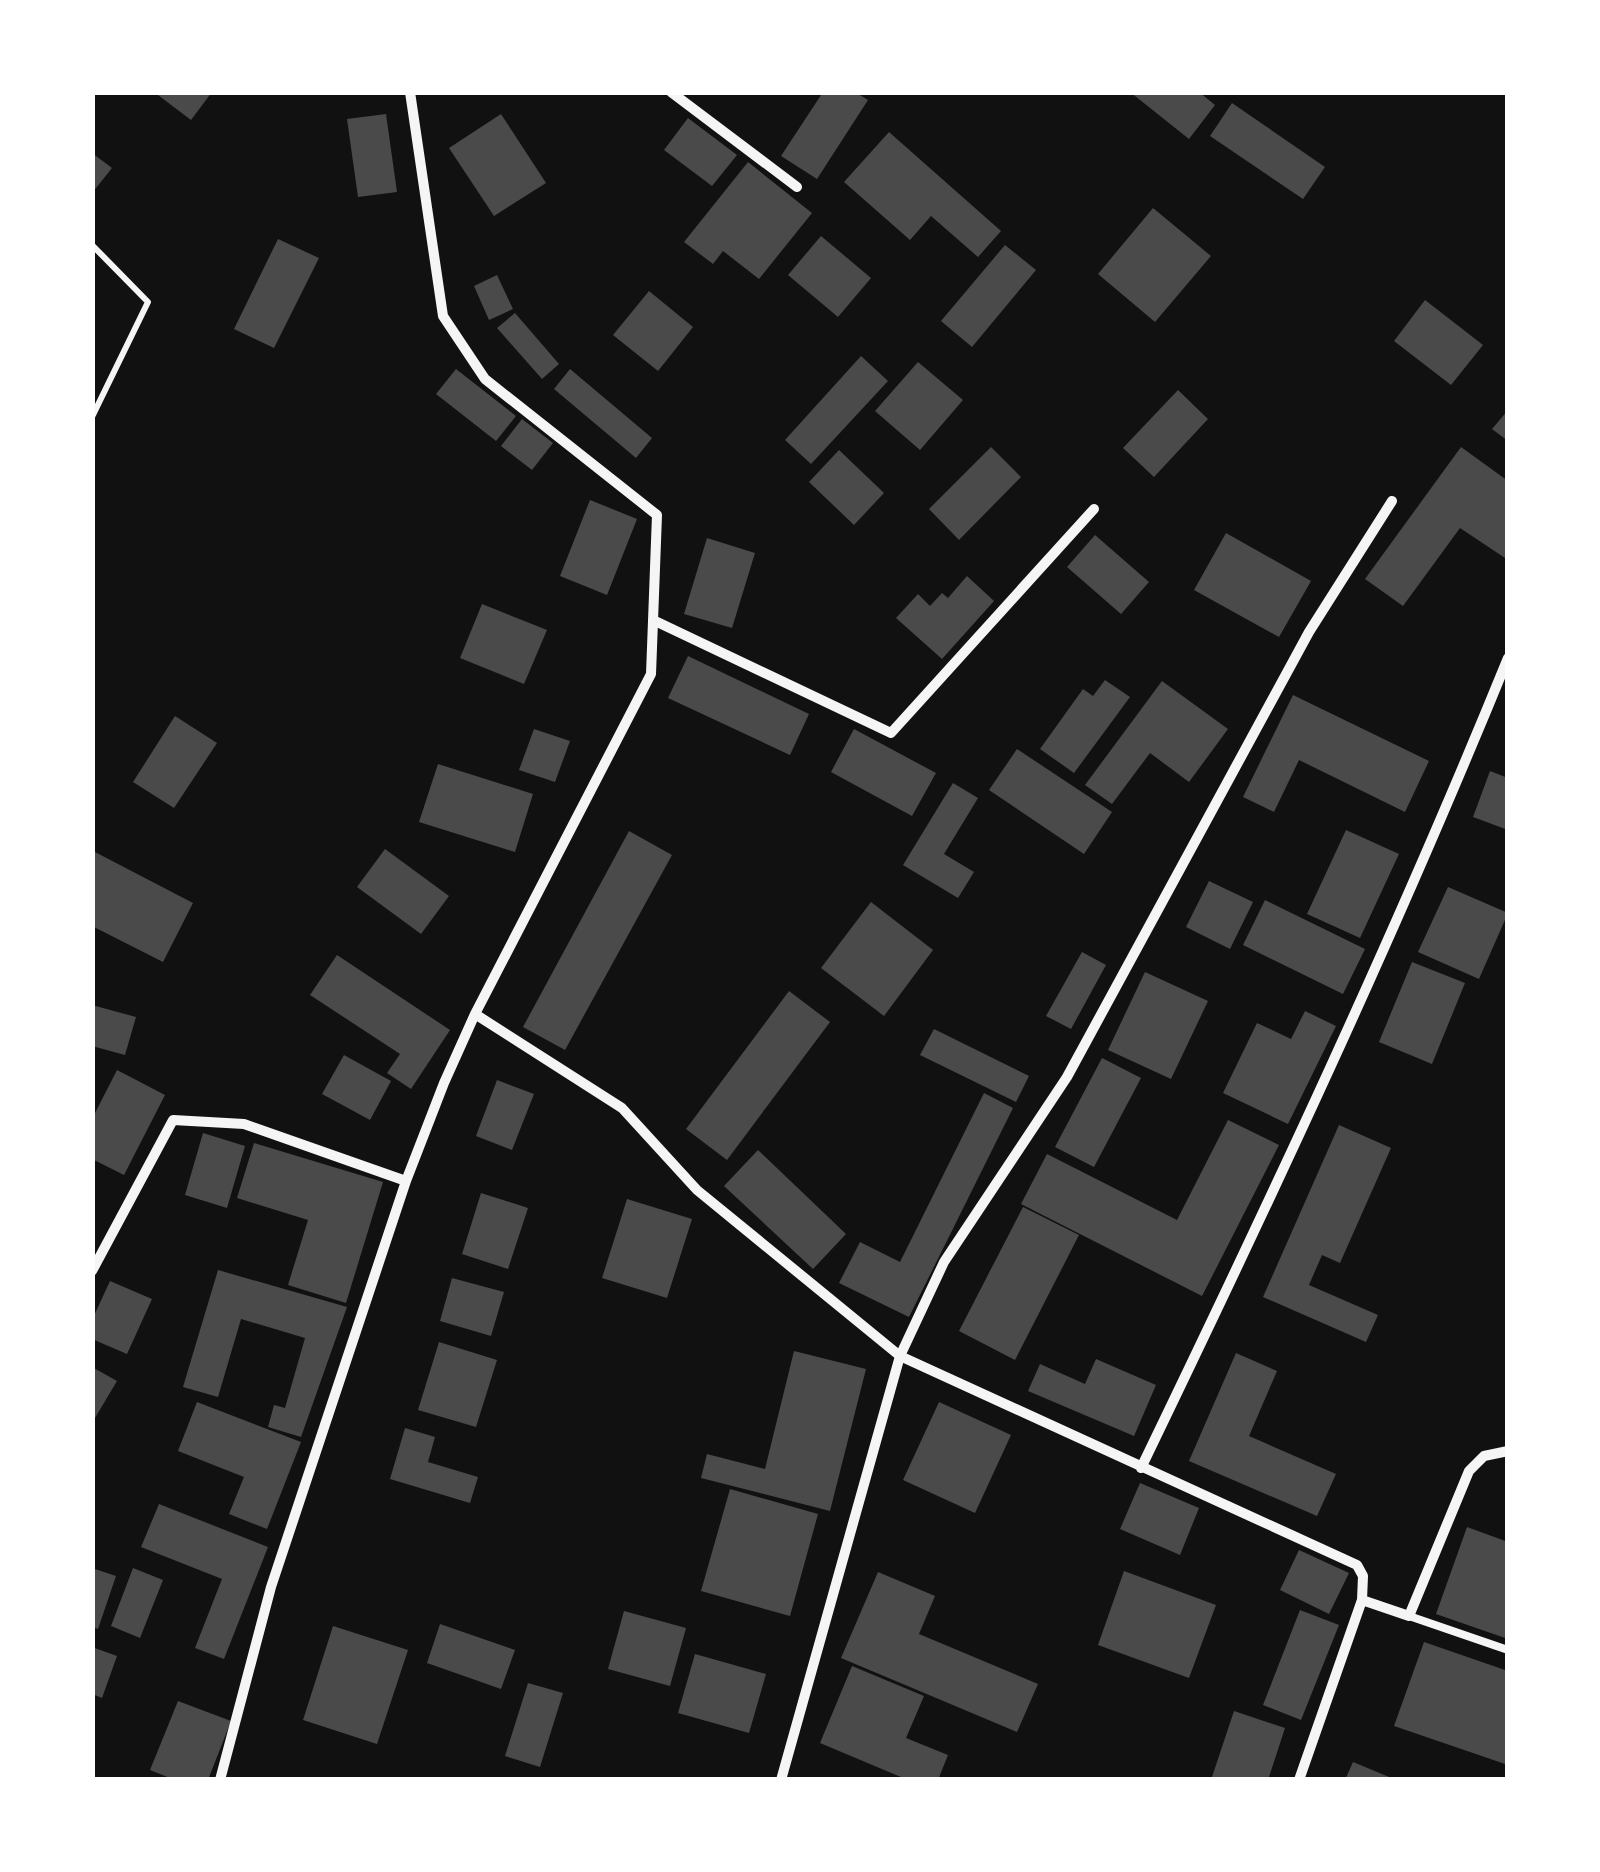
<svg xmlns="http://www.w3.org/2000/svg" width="1600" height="1872" viewBox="0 0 1600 1872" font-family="Figtree,sans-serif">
  <rect width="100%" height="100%" fill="#111"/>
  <path fill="#4a4a4a" d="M154,92H212L191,120Z
    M823,92H855L868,100L817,179L781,156Z
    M1130,92H1199L1215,105L1189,139Z
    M1232,103L1325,167L1303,199L1210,136Z
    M386,114L397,192L358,197L347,119Z
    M501,114L546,183L494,216L449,148Z
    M688,118L737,155L712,186L664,150Z
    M889,132L1001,231L978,257L931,216L910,240L844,182Z
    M92,153L112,168L92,193Z
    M748,162L812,213L759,279L723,251L713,264L684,242Z
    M1153,208L1211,256L1155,322L1098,274Z
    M821,236L871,278L838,317L788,275Z
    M278,239L319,258L274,348L234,329Z
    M1005,245L1036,270L972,347L941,321Z
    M497,275L513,309L489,320L474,286Z
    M649,291L693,327L658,371L613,335Z
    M1425,300L1483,345L1451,385L1394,341Z
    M515,313L559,364L542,379L497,328Z
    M861,356L888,381L811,464L785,440Z
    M918,362L963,400L920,450L875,411Z
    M456,369L516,416L496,441L436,394Z
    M570,369L652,438L636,458L554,389Z
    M1178,390L1208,419L1154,477L1123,448Z
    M1508,410V441L1492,429Z
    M522,419L553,443L532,470L501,446Z
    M991,447L1021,477L959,540L929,509Z
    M1461,447L1508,481V560L1460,528L1403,606L1365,579Z
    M839,450L884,493L854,525L809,482Z
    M590,500L637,519L607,595L560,576Z
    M1226,533L1311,581L1279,637L1194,590Z
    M1095,535L1149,582L1121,614L1067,567Z
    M707,538L755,553L732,628L684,614Z
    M967,576L994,601L942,659L896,618L918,594L930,606L942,593L948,598Z
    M482,604L547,630L524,684L460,658Z
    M688,656L809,714L790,755L668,698Z
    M1105,680L1130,697L1074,773L1040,749L1083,689L1093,696Z
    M1162,681L1228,729L1189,782L1150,753L1112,804L1085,785Z
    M1293,695L1429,761L1405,812L1299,760L1274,812L1243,797Z
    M175,716L217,743L174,808L133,782Z
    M534,729L570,741L555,782L519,770Z
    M854,729L936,773L912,816L831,772Z
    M1017,749L1112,812L1084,854L989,790Z
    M438,764L533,794L515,852L419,822Z
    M1490,771L1508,778V830L1473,817Z
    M953,783L978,798L944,854L974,872L958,898L903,865Z
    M1346,830L1399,854L1360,938L1307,914Z
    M629,831L672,855L565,1050L523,1027Z
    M385,849L449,896L421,934L357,887Z
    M95,852L193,903L163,962L92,926Z
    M1209,881L1253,902L1230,949L1186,927Z
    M1448,887L1508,913L1479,979L1418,952Z
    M1265,900L1365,949L1343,994L1243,945Z
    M871,902L933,950L884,1016L821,968Z
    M1082,952L1106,965L1071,1029L1046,1016Z
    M337,955L450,1030L411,1089L387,1073L400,1054L310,995Z
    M1412,962L1465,983L1432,1064L1379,1042Z
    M1145,972L1208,1001L1171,1079L1108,1050Z
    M789,991L830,1022L727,1160L686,1129Z
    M92,1005L136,1017L125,1055L92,1046Z
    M1305,1011L1336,1026L1288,1124L1223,1093L1257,1023L1291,1039Z
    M934,1029L1029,1076L1016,1102L920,1055Z
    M344,1055L391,1081L370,1120L322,1094Z
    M1102,1058L1141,1078L1094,1167L1055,1147Z
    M117,1070L165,1095L124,1175L92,1159V1119Z
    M497,1080L534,1094L512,1150L476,1136Z
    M984,1093L1013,1108L909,1317L839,1283L860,1242L900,1262Z
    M1228,1120L1279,1145L1202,1296L1021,1204L1047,1154L1177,1220Z
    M1339,1125L1391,1148L1340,1263L1322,1255L1309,1285L1378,1315L1366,1342L1263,1297Z
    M203,1133L245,1146L227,1208L185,1195Z
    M254,1143L383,1182L346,1303L288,1285L308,1220L237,1198Z
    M758,1150L846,1234L813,1269L724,1186Z
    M481,1193L528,1208L508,1269L462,1254Z
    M627,1199L692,1219L667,1298L602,1278Z
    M1023,1207L1079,1235L1015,1360L959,1331Z
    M218,1270L347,1307L301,1437L268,1427L274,1405L285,1408L305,1338L241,1319L218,1397L183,1387Z
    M452,1278L504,1292L491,1336L440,1321Z
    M110,1281L152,1299L127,1354L92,1339V1320Z
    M439,1342L497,1360L476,1427L418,1410Z
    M794,1351L866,1369L830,1511L701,1478L707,1454L765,1469Z
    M1236,1353L1277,1371L1249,1436L1336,1474L1317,1516L1189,1461Z
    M1096,1359L1156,1385L1134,1436L1028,1391L1040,1364L1085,1384Z
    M92,1367L117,1381L92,1423Z
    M197,1402L301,1442L267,1529L229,1514L244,1477L178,1451Z
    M939,1402L1011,1435L975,1513L903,1480Z
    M405,1428L435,1437L428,1462L478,1477L470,1503L390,1479Z
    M1140,1483L1199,1508L1180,1555L1120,1529Z
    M730,1489L818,1514L790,1616L701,1591Z
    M159,1504L268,1547L224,1659L195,1648L222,1579L141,1547Z
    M1467,1527L1508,1542V1639L1436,1614Z
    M1299,1550L1349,1573L1329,1614L1280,1590Z
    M92,1568L116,1576L98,1629L92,1627Z
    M133,1568L163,1580L140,1638L111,1626Z
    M1124,1571L1216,1605L1189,1678L1098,1645Z
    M878,1572L935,1596L919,1634L1038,1684L1017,1732L841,1658Z
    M1300,1610L1339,1625L1301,1720L1263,1705Z
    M624,1611L686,1628L670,1686L608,1669Z
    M440,1624L515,1650L501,1689L427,1663Z
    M333,1626L408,1650L377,1744L303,1720Z
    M1424,1642L1508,1671V1765L1394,1726Z
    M92,1647L117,1656L102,1698L92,1694Z
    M695,1654L766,1674L749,1733L678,1713Z
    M852,1666L924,1696L906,1738L948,1755L938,1780H908L820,1743Z
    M528,1683L563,1693L540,1767L505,1756Z
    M178,1701L231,1721L208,1780H175L150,1770Z
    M1234,1711L1285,1728L1268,1780H1211Z
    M1353,1762L1394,1779V1780H1345Z"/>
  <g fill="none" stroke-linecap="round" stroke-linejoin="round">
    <path stroke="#f5f5f5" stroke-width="6" d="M92,245L148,302L92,417"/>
    <path stroke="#f5f5f5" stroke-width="8" d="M1409,1616L1508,1650"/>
    <path stroke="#f5f5f5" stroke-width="10" d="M671,92L797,187
      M653,620L891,733L1094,509
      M475,1014L622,1108L697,1190L900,1356L1357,1565L1363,1576L1362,1600L1299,1780
      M92,1271L173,1120L244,1124L406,1181
      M1141,1468C1270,1201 1396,933 1508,658
      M1362,1600L1409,1616L1469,1471L1484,1456L1508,1451
      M220,1780L271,1587L406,1181L444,1083L475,1014L651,674L657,515L485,379L443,316L410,92
      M781,1780L900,1356L944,1262L1067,1077L1309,632L1392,501"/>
  </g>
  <rect width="1600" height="1872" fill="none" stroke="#ffffff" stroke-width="190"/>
</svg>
